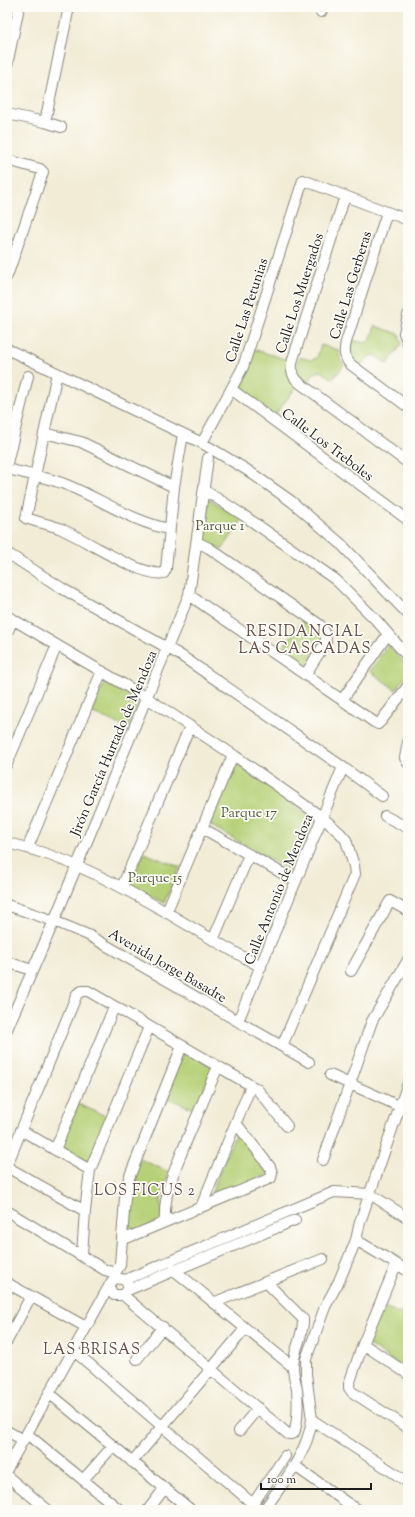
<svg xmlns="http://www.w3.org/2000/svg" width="415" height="1517" viewBox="0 0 415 1517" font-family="'Sorts Mill Goudy',serif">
  <rect width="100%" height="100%" fill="#fdfcf7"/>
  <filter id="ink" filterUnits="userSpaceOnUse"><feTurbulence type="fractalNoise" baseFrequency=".025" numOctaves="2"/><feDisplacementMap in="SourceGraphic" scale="8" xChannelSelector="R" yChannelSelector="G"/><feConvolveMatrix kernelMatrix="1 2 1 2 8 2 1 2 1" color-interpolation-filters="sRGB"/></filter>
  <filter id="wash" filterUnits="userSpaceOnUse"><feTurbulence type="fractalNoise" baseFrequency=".012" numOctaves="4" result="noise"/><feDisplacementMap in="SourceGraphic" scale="16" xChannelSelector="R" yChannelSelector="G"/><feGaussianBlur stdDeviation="0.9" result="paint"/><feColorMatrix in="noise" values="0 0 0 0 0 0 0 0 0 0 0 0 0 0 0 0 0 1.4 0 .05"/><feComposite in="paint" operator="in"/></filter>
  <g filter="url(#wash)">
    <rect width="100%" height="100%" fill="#f2ecd6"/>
    <path fill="#b5d076" stroke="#687649" d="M375,326L399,334L402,344L387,364L374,355L368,357L361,366C348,358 348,355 352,340L364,343L370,341Z
      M321,345L339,350L340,359L344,365L333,379L321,371L314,373L308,383C295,374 294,371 299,357L311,360L317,358Z
      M253,349L288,360C286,372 288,378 297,386L274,416L237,388Z
      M208,498L242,520L222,550L203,539Z
      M302,621L321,634L323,638L306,666L281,650Z
      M388,645L408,667V673L396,690L370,671Z
      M106,680L140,699L128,728L91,712Z
      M236,763L315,820L292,872L210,825Z
      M144,853L180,867L164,903L130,885Z
      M184,1050L213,1067L196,1110L165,1097Z
      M78,1104L108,1117L88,1165L59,1149Z
      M236,1132L269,1174L209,1199Z
      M140,1159L169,1172L161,1198L162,1221L126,1235L128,1200L133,1179Z
      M381,1306L408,1316V1371L366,1343Z"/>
  </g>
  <g filter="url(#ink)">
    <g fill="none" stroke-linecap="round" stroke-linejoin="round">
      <g stroke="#878479" stroke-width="12">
        <path id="minor" d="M321,12L323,7
          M7,65L19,7
          M7,114L45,122L61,127
          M45,122L69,7
          M7,160L40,169L43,172L7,276
          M345,196L293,359C290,370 292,377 301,384L408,463
          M387,212L346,342C344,351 344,357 350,364L408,407
          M408,315L404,333L408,343
          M7,349L202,443L247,470L291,501L340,543L408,614
          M57,373L26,518C37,522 48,524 59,528C82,537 141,578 164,573L166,569L174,487L183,434
          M231,389L408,520
          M44,433L81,442L174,487
          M202,443L243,367L303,180L408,220
          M7,463L28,376
          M7,469C27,474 48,477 67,485C101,499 133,522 169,529
          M204,490L243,515L336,580L376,620L408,657
          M197,542L209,548L320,625C325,631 326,635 326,642L305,675
          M7,553L63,589L180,655L340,765L382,796
          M189,595L374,722L378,724L381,721L408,686
          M7,616L147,698L235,756L323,818L340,833L346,840L354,866L355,874L282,1046
          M7,633L13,619
          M342,700L388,634
          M408,742L405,758L408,763
          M7,764L57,645
          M385,816L408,828
          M202,828L296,881
          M7,843C64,855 115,883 166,912C197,931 229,949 261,967
          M28,847L102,671
          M122,887L190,726
          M7,905L54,921L88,935L309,1062
          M166,913L233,755
          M213,940L249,855
          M7,962L32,970
          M351,971L390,901L408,911
          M238,1021L343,767
          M7,1029L54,921L189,595L208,458
          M330,1075L399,1106
          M408,1083L360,1222L356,1240L339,1281L325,1307L306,1359V1374L312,1420L408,1482
          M21,1130L90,1170
          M55,1150L114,1007
          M323,1160L372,1021L408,960
          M7,1165L77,994L82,991H88L257,1089L287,1126
          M7,1167L85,1211
          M201,1207L251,1086
          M7,1211L105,1270L115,1273
          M165,1222C163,1191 177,1165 188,1137C198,1114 208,1090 218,1066
          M122,1240L271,1178L272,1173L270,1167L236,1123
          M356,1240L408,1271
          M82,1255L85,1211L90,1170L149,1027
          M396,1265L363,1344L349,1384V1388L352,1392L408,1428
          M174,1270L293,1367
          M115,1273L120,1265L125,1198L129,1178L182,1046
          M125,1280L334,1192L370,1194L408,1218
          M7,1283L86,1327
          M128,1290L295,1220
          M123,1295L288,1434H291L294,1433C298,1423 298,1401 297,1390C296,1382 293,1375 293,1368C293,1351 304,1335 303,1319L266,1282
          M213,1303L323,1259
          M7,1341L31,1296
          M363,1344L408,1374
          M73,1350L253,1504L250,1510
          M137,1359L163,1327
          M49,1393L191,1510
          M7,1431L23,1440
          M239,1431L258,1408
          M27,1434L120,1510
          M132,1462L245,1329
          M295,1466L357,1510
          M7,1469L112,1281L117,1278L125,1280C130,1286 129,1291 123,1295H114L110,1290V1284
          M7,1476L48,1510
          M83,1480L113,1446
          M253,1504L285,1456
          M148,1510L164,1489
          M264,1510C283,1483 307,1454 312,1420"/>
      </g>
      <use href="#minor" stroke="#fff" stroke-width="10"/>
    </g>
  </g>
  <g text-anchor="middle" stroke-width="3.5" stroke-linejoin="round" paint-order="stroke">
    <g font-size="14" fill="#1c1c1c" stroke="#fdfcf7">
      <text transform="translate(350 285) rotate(-73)" y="5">Calle Las Gerberas</text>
      <text transform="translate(299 293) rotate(-72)" y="5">Calle Los Muergados</text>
      <text transform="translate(246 310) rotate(-72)" y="5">Calle Las Petunias</text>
      <text transform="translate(328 444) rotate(37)" y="5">Calle Los Treboles</text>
      <text transform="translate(113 743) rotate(-67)" y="5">Jirón García Hurtado de Mendoza</text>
      <text transform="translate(278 889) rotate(-68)" y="5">Calle Antonio de Mendoza</text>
      <text transform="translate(168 965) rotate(30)" y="5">Avenida Jorge Basadre</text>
    </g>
    <g font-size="14" fill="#525b3c" stroke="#fdfcf7">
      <text x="220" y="530">Parque 1</text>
      <text x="249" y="817">Parque 17</text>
      <text x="155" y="882">Parque 15</text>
    </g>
    <g font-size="15" letter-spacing="1" fill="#664f4c" stroke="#fdfcf7">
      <text x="305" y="636">RESIDANCIAL<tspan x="305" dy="17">LAS CASCADAS</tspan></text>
      <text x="145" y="1195">LOS FICUS 2</text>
      <text x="92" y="1354">LAS BRISAS</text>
    </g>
  </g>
  <rect width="415" height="1517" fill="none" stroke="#fdfcf7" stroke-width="24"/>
  <path d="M261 1483v6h110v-6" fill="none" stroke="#1c1c1c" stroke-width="2"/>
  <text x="267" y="1483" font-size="12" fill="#1c1c1c" stroke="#fdfcf7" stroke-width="3" paint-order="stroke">100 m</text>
</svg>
